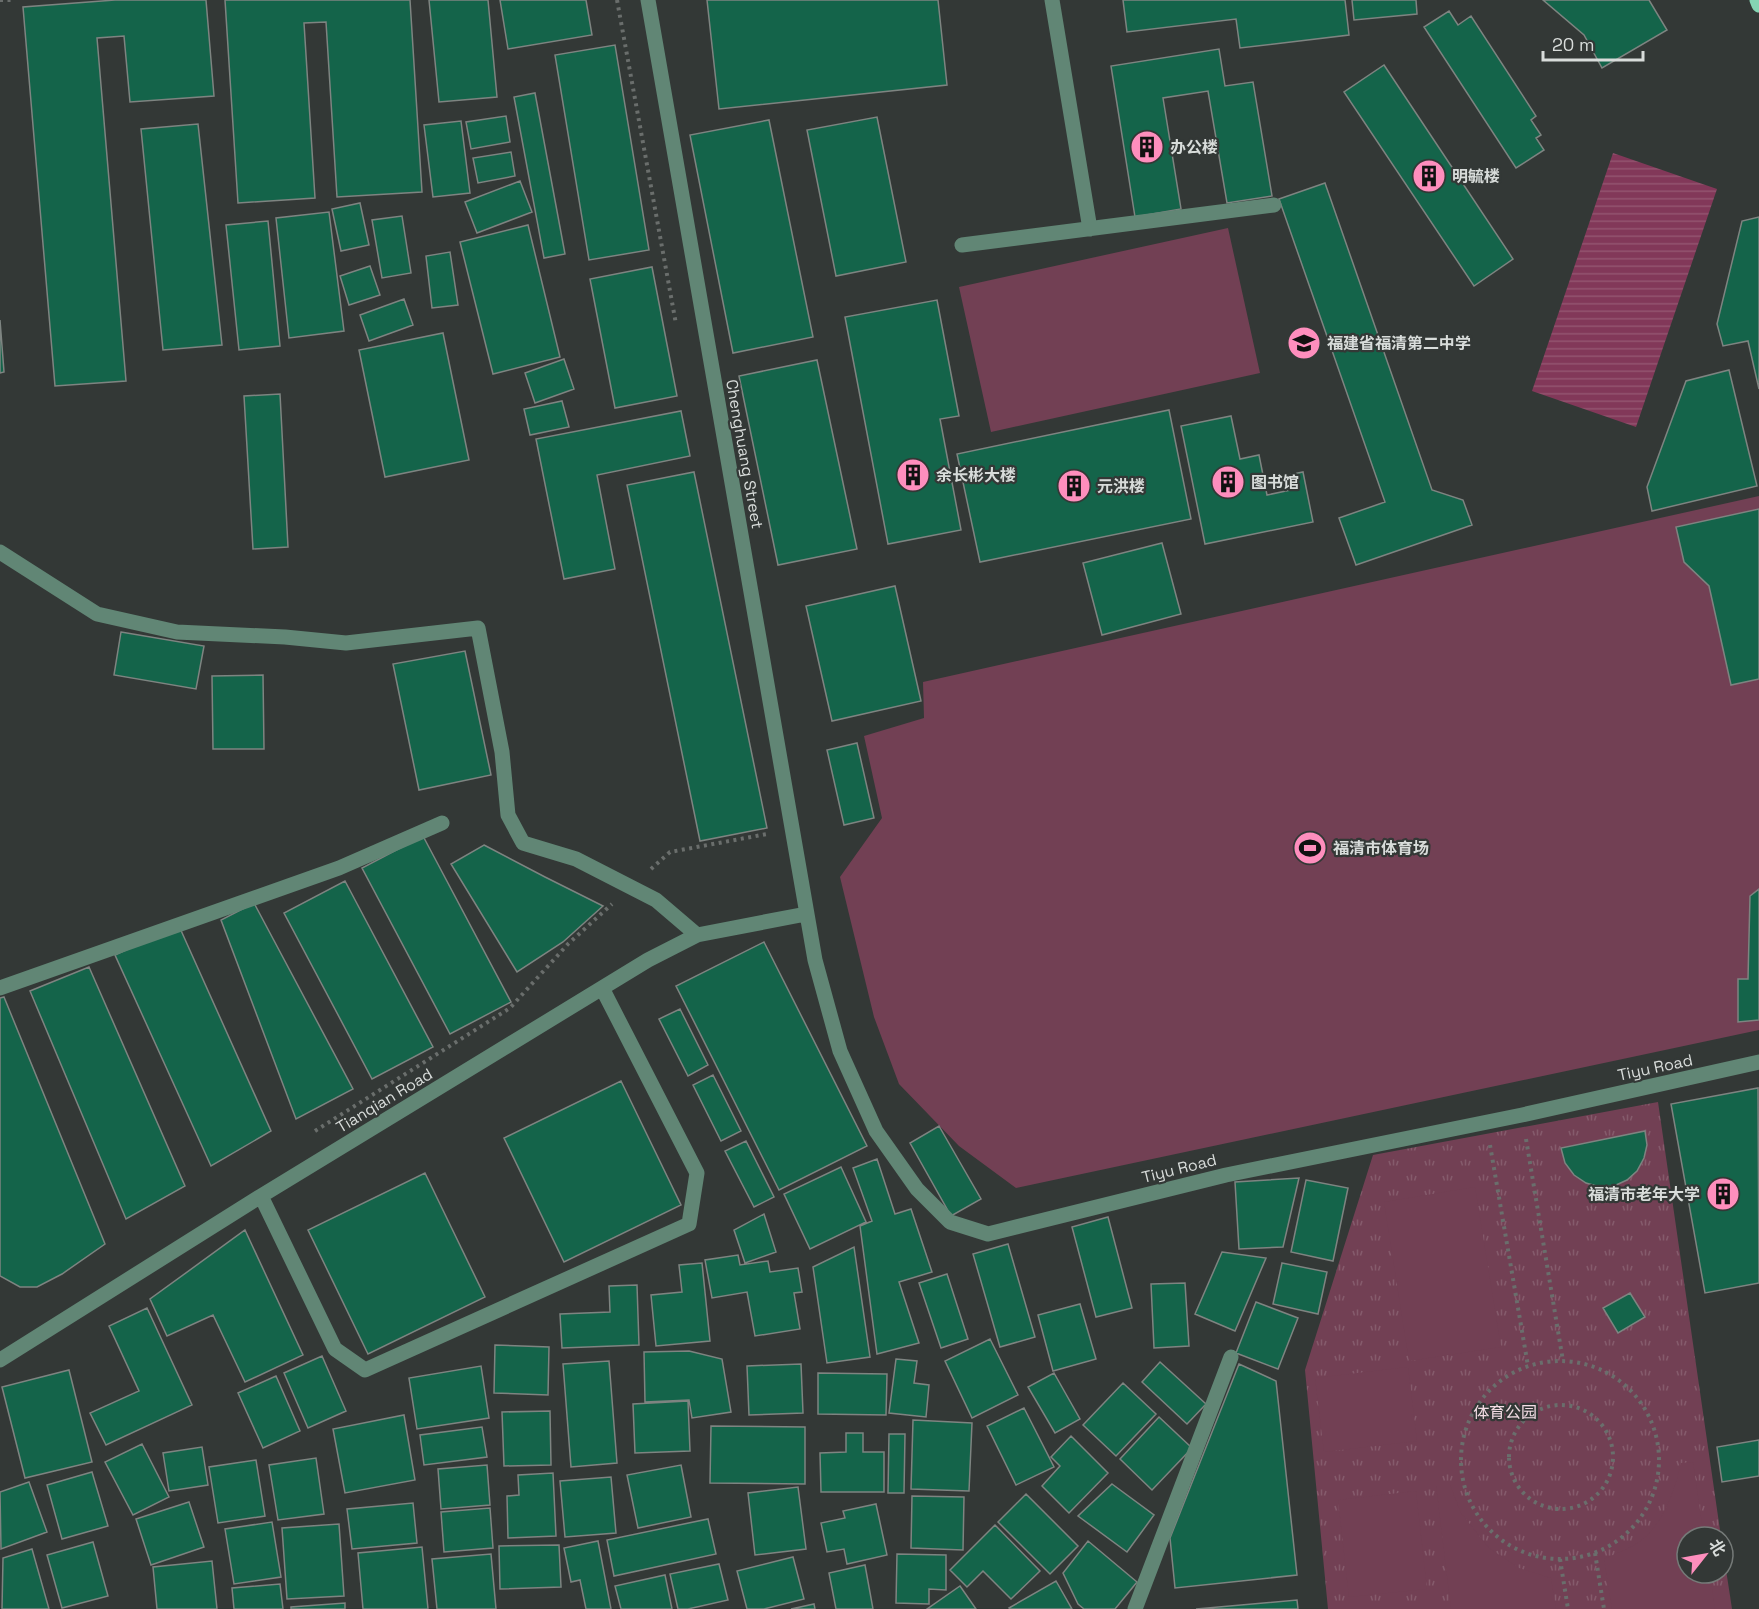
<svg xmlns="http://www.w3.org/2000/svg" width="1759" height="1609" viewBox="0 0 1759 1609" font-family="'Space Grotesk','Noto Sans SC',sans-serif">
  <defs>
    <pattern id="park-tufts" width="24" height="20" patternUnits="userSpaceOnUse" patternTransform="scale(1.5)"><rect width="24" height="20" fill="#724054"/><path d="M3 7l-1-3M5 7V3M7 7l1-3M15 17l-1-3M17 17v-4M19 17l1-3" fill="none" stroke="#855b6c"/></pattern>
    <pattern id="water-rules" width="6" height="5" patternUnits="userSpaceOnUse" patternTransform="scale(1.5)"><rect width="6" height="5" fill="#823859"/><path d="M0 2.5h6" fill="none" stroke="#935470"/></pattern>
  </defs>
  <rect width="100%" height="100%" fill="#333836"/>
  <path fill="url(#park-tufts)" d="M1658,1102L1721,1537H1687V1573H1723V1550L1732,1609H1328L1305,1370L1373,1155Z"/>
  <path fill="#724054" d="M1228,228L1260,373L991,432L959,287Z
    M1759,496V1030L1016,1188L959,1146L899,1084L874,1017L840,877L882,818L864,736L924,718L923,682Z
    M1475,1187L1501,1347L1409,1361L1384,1202Z
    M1408,1367L1417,1441L1324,1452L1315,1378Z
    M1693,1462L1704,1537H1687V1573H1710L1715,1609H1612L1604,1559C1615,1554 1629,1549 1639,1542C1664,1524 1674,1492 1681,1463Z
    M1436,1485H1450L1461,1513L1489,1548L1519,1568L1551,1578L1556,1609H1451Z
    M1416,1491L1427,1589L1349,1597L1338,1500Z"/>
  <path fill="url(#water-rules)" d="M1613,153L1717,189L1636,427L1532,391Z"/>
  <path fill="#14644a" stroke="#7e8481" stroke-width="1.5" d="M115,0H206L214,96L130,102L124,36L97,38L126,381L55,386L23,7Z
    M225,0H410L422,192L337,197L326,22L304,23L315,198L238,203Z
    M429,0H488L497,97L439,102Z
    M500,0H586L592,35L508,49Z
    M707,0H938L947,85L719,109Z
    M1123,0H1345L1349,35L1240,48L1236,19L1127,32Z
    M1352,0H1416L1417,14L1354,20Z
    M1543,0H1649L1667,30L1602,68L1584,35Z
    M1449,11L1458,25L1471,16L1536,116L1531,120L1541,135L1536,138L1544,150L1516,168L1424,27Z
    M615,45L649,250L589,260L555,55Z
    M1219,49L1225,86L1253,82L1272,196L1227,203L1208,91L1163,98L1181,209L1135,217L1111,66Z
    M1384,65L1513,259L1474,286L1344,92Z
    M535,93L565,254L544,258L514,97Z
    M506,116L510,142L471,149L466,122Z
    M877,117L906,262L836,276L807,130Z
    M769,120L813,337L733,353L690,135Z
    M461,121L470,193L433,197L424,125Z
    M198,124L222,345L163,350L141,129Z
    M511,152L515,176L478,183L473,158Z
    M520,181L532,212L477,233L465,202Z
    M1325,183L1432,490L1463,500L1472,525L1356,565L1339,518L1385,502L1279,199Z
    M360,203L369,245L341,251L332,209Z
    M329,212L344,331L289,338L276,218Z
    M402,216L411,273L382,278L372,220Z
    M1759,217V389L1748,341L1723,346L1717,324L1742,221Z
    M268,221L280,346L239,350L226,225Z
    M528,225L560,357L493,374L460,242Z
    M450,252L458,305L432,308L426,256Z
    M370,266L380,295L349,305L340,276Z
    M652,267L677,396L615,408L590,279Z
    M404,299L413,325L369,341L360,315Z
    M937,300L959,416L940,419L961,530L888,544L845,317Z
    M0,320L4,372L0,373Z
    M443,333L469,460L385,477L359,350Z
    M564,359L574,389L535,403L525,373Z
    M817,360L857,549L778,565L739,376Z
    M1729,370L1757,486L1652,511L1647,487L1686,381Z
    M280,394L288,547L253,549L244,396Z
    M562,401L569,427L530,435L524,409Z
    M1169,410L1191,519L980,562L957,454Z
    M681,411L690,456L597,475L615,569L564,579L536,439Z
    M1231,416L1240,459L1259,455L1267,495L1291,490L1288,475L1303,472L1313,522L1205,544L1181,426Z
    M694,472L767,828L700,841L627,485Z
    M1759,509V679L1731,685L1709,586L1684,562L1676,527Z
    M1162,543L1181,614L1102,635L1083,563Z
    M895,586L921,701L832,721L806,606Z
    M121,632L204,646L196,689L114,675Z
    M465,651L491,775L419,790L393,664Z
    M263,675L264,749H213L212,676Z
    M857,743L874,818L844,825L827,750Z
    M423,836L511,1002L450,1034L362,868Z
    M484,845L545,877L603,906L563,942L517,972L451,864Z
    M345,881L433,1047L372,1079L284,913Z
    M1759,889V1020L1738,1022V979H1748L1750,896Z
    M254,903L353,1089L296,1119L221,920Z
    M179,926L271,1131L211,1166L115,955Z
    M764,942L867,1146L779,1190L676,986Z
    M89,967L185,1186L126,1219L30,991Z
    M4,997L105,1244L62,1274L37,1287H20L0,1276V998Z
    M680,1009L708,1065L688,1076L659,1019Z
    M713,1075L741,1131L721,1141L693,1085Z
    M621,1081L681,1205L564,1262L504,1138Z
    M1758,1088L1759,1283L1705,1293L1671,1104Z
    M939,1126L981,1199L951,1216L910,1143Z
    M1645,1131L1647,1145L1644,1158L1637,1171L1627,1180L1614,1186L1600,1187L1586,1183L1574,1175L1565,1163L1561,1148Z
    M746,1141L774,1197L754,1207L725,1151Z
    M877,1159L895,1214L911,1209L932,1272L899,1282L919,1343L877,1354L860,1226L872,1221L853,1168Z
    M841,1167L866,1222L810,1249L784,1194Z
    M425,1173L485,1297L368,1354L308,1230Z
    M1299,1178L1283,1247L1239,1249L1235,1182Z
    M1306,1180L1348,1188L1333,1261L1291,1252Z
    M764,1214L776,1252L745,1263L734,1230Z
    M1108,1217L1132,1308L1096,1317L1072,1227Z
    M245,1230L303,1355L245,1382L213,1315L167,1336L150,1299Z
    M1008,1244L1035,1337L1000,1347L973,1254Z
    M854,1247L870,1357L827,1363L813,1267Z
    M1222,1252L1266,1258L1235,1331L1195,1314Z
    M738,1255L740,1265L768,1261L770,1272L798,1268L802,1292L794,1293L800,1329L755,1336L747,1292L712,1298L705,1260Z
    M702,1263L710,1341L656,1346L651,1295L682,1292L679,1265Z
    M1282,1263L1327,1272L1318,1314L1273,1304Z
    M947,1274L968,1339L941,1348L919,1283Z
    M1185,1283L1189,1346L1154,1348L1151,1284Z
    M637,1285L639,1345L562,1348L560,1314L610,1312L609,1286Z
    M1630,1293L1645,1317L1618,1333L1603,1308Z
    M1256,1302L1298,1318L1278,1369L1236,1353Z
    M1080,1304L1096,1359L1053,1371L1038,1315Z
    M147,1308L192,1405L106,1445L90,1413L139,1391L109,1326Z
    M990,1339L1018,1395L972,1418L945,1361Z
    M495,1345L549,1347L548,1395L494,1393Z
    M689,1351L722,1359L731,1412L692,1418L689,1400L645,1402L644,1352Z
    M322,1356L346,1411L308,1428L284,1373Z
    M896,1359L917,1361L914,1383L929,1385L926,1417L889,1413Z
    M609,1361L617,1463L571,1467L563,1364Z
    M1160,1362L1206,1404L1187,1424L1142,1382Z
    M801,1364L803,1413L749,1415L747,1366Z
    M1239,1364L1276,1381L1297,1575L1175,1588L1170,1538Z
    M481,1366L489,1418L417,1429L409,1378Z
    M69,1370L92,1462L25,1478L2,1387Z
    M818,1373L887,1374L886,1415L818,1414Z
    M1054,1373L1080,1419L1055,1433L1028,1387Z
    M276,1376L300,1431L263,1448L238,1393Z
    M1123,1383L1156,1414L1116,1456L1083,1425Z
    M688,1401L690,1451L635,1453L633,1404Z
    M1024,1408L1054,1467L1016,1485L987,1426Z
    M550,1411L551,1465L504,1466L502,1412Z
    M404,1415L415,1480L345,1493L333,1429Z
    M1159,1417L1192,1448L1152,1490L1120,1459Z
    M913,1420L972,1423L969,1491L911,1489Z
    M711,1426L805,1427V1484L710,1483Z
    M482,1427L487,1457L424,1465L420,1435Z
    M846,1433H863V1452H884V1492H821L820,1453L846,1452Z
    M889,1434H905L904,1493H888Z
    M1071,1436L1108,1473L1069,1513L1042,1486L1060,1466L1051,1457Z
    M1759,1440V1476L1722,1482L1717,1447Z
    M142,1444L169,1497L133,1515L105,1462Z
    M202,1447L208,1485L169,1491L163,1453Z
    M316,1458L324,1514L278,1520L269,1465Z
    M256,1460L265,1516L218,1523L209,1467Z
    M487,1465L490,1505L441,1509L438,1469Z
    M681,1465L691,1517L638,1528L627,1475Z
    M92,1472L108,1526L62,1539L47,1485Z
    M553,1473L556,1536L508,1538L507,1496L519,1495L518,1475Z
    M611,1477L616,1533L565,1537L560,1481Z
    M29,1482L47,1532L1,1549L0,1492Z
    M1112,1484L1154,1515L1127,1552L1078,1516Z
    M798,1487L806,1549L755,1555L748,1493Z
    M1026,1494L1078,1546L1050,1574L998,1522Z
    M912,1496L964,1497L963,1550L911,1548Z
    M189,1502L204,1547L151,1565L136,1519Z
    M413,1503L417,1543L352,1549L347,1509Z
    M876,1504L887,1555L847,1564L844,1549L827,1552L821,1523L845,1518L843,1511Z
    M490,1508L493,1548L444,1552L441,1512Z
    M708,1519L716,1554L614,1576L607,1540Z
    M272,1522L281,1577L234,1584L225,1529Z
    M339,1524L344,1596L287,1599L282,1528Z
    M995,1525L1040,1571L1011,1599L983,1571L967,1587L950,1570Z
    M598,1541L611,1609H586L580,1580L571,1582L564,1548Z
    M1088,1541L1137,1582L1115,1609H1084L1078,1604L1063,1573Z
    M93,1542L108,1596L62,1608L47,1555Z
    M559,1545L561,1587L500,1589L499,1546Z
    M422,1547L428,1609H363L358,1553Z
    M32,1549L49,1609H2L3,1558Z
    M491,1554L496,1609H437L432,1559Z
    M897,1554L946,1555V1590L929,1589V1604L896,1603Z
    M793,1557L804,1599L764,1609H747L737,1571Z
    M212,1561L217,1609H157L153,1567Z
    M719,1564L728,1600L688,1609H678L670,1574Z
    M865,1565L873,1609H836L829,1573Z
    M665,1575L672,1609H621L615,1586Z
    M1056,1581L1072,1609H1010L1009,1608Z
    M280,1584L283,1609H234L232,1588Z
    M960,1586L976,1609H927Z
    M1297,1600L1298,1609H1196Z
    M345,1603V1609H291V1607Z
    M814,1604L815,1609H791Z"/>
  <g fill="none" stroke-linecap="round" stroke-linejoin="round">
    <path stroke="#6a6e6c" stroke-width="4" stroke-dasharray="3 4.5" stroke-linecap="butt" d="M0,0H11
      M617,0L676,324
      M651,869L670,852L767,834
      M315,1131L510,1008L568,944L612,904
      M1526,1139L1563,1361
      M1490,1145L1528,1366
      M1461 1460a99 99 0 1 1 198 0a99 99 0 1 1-198 0Z
      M1509 1457a52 52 0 1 1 104 0a52 52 0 1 1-104 0Z
      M1595,1553L1604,1609
      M1560,1559L1568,1609"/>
    <path stroke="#618675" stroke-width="15" d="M648,0L815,960L840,1051L876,1131L917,1189L950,1222L988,1234L1226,1175L1522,1115L1759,1062
      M1052,0L1090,229
      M962,245L1274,205
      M0,552L97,614L177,632L285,637L346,643L478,628L502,752L508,815L523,843L576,859L656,900L697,935
      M0,988L339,868L442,823
      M261,1196L335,1349L365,1370L689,1224L697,1173L602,988
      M0,1360L261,1196L648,960L697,935L806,914
      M1135,1609L1231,1357"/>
    <path stroke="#85d4b3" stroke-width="15" d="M1757,0L1759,5"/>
  </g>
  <defs>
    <g id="building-disc" transform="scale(1.725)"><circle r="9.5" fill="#fe8ebd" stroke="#333836"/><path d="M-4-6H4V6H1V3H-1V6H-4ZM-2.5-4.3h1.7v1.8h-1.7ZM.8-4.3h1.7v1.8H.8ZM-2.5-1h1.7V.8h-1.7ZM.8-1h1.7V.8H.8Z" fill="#111"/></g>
    <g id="school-disc" transform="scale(1.725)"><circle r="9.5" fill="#fe8ebd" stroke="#333836"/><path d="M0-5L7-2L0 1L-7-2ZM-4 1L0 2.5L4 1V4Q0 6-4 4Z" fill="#111"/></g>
    <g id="stadium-disc" transform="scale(1.725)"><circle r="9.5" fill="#fe8ebd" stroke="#333836"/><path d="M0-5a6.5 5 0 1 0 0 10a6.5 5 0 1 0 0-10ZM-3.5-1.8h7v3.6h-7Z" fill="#111"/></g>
  </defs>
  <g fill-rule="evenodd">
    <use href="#building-disc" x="1147" y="147"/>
    <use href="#building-disc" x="1429" y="176"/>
    <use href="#school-disc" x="1304" y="343"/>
    <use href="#building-disc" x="913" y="475"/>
    <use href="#building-disc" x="1228" y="482"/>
    <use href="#building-disc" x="1074" y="486"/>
    <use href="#stadium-disc" x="1310" y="848"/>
    <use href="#building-disc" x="1723" y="1194"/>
  </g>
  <g text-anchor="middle" stroke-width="4.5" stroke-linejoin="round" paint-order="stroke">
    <g font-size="16" font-weight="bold" fill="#d8dcda" stroke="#333836" text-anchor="start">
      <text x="1170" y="153">办公楼</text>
      <text x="1452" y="182">明毓楼</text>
      <text x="1327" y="349">福建省福清第二中学</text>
      <text x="936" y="481">余长彬大楼</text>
      <text x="1251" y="488">图书馆</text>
      <text x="1097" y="492">元洪楼</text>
      <text x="1333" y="854">福清市体育场</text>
      <text x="1700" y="1200" text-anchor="end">福清市老年大学</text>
    </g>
    <g font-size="16" fill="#d8dcda" stroke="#333836">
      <text transform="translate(745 454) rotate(80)" y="6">Chenghuang Street</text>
      <text transform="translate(1655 1067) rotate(-12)" y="6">Tiyu Road</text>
      <text transform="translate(384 1100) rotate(-31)" y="6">Tianqian Road</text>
      <text transform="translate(1179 1168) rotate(-14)" y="6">Tiyu Road</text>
    </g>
    <g font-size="16" fill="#f3dce4" stroke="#333836">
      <text x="1505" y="1418">体育公园</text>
    </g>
  </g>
  <g transform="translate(1705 1555) rotate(59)"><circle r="28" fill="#333836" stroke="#757a78" stroke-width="1.5"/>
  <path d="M0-4.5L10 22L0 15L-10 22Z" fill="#fe8ebd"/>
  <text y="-9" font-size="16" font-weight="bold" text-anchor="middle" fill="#d8dcda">北</text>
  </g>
  <path d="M1543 51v9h100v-9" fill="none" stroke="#d8dcda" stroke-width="3"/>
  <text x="1552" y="51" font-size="18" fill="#d8dcda" stroke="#333836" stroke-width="4.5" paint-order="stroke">20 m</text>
</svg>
